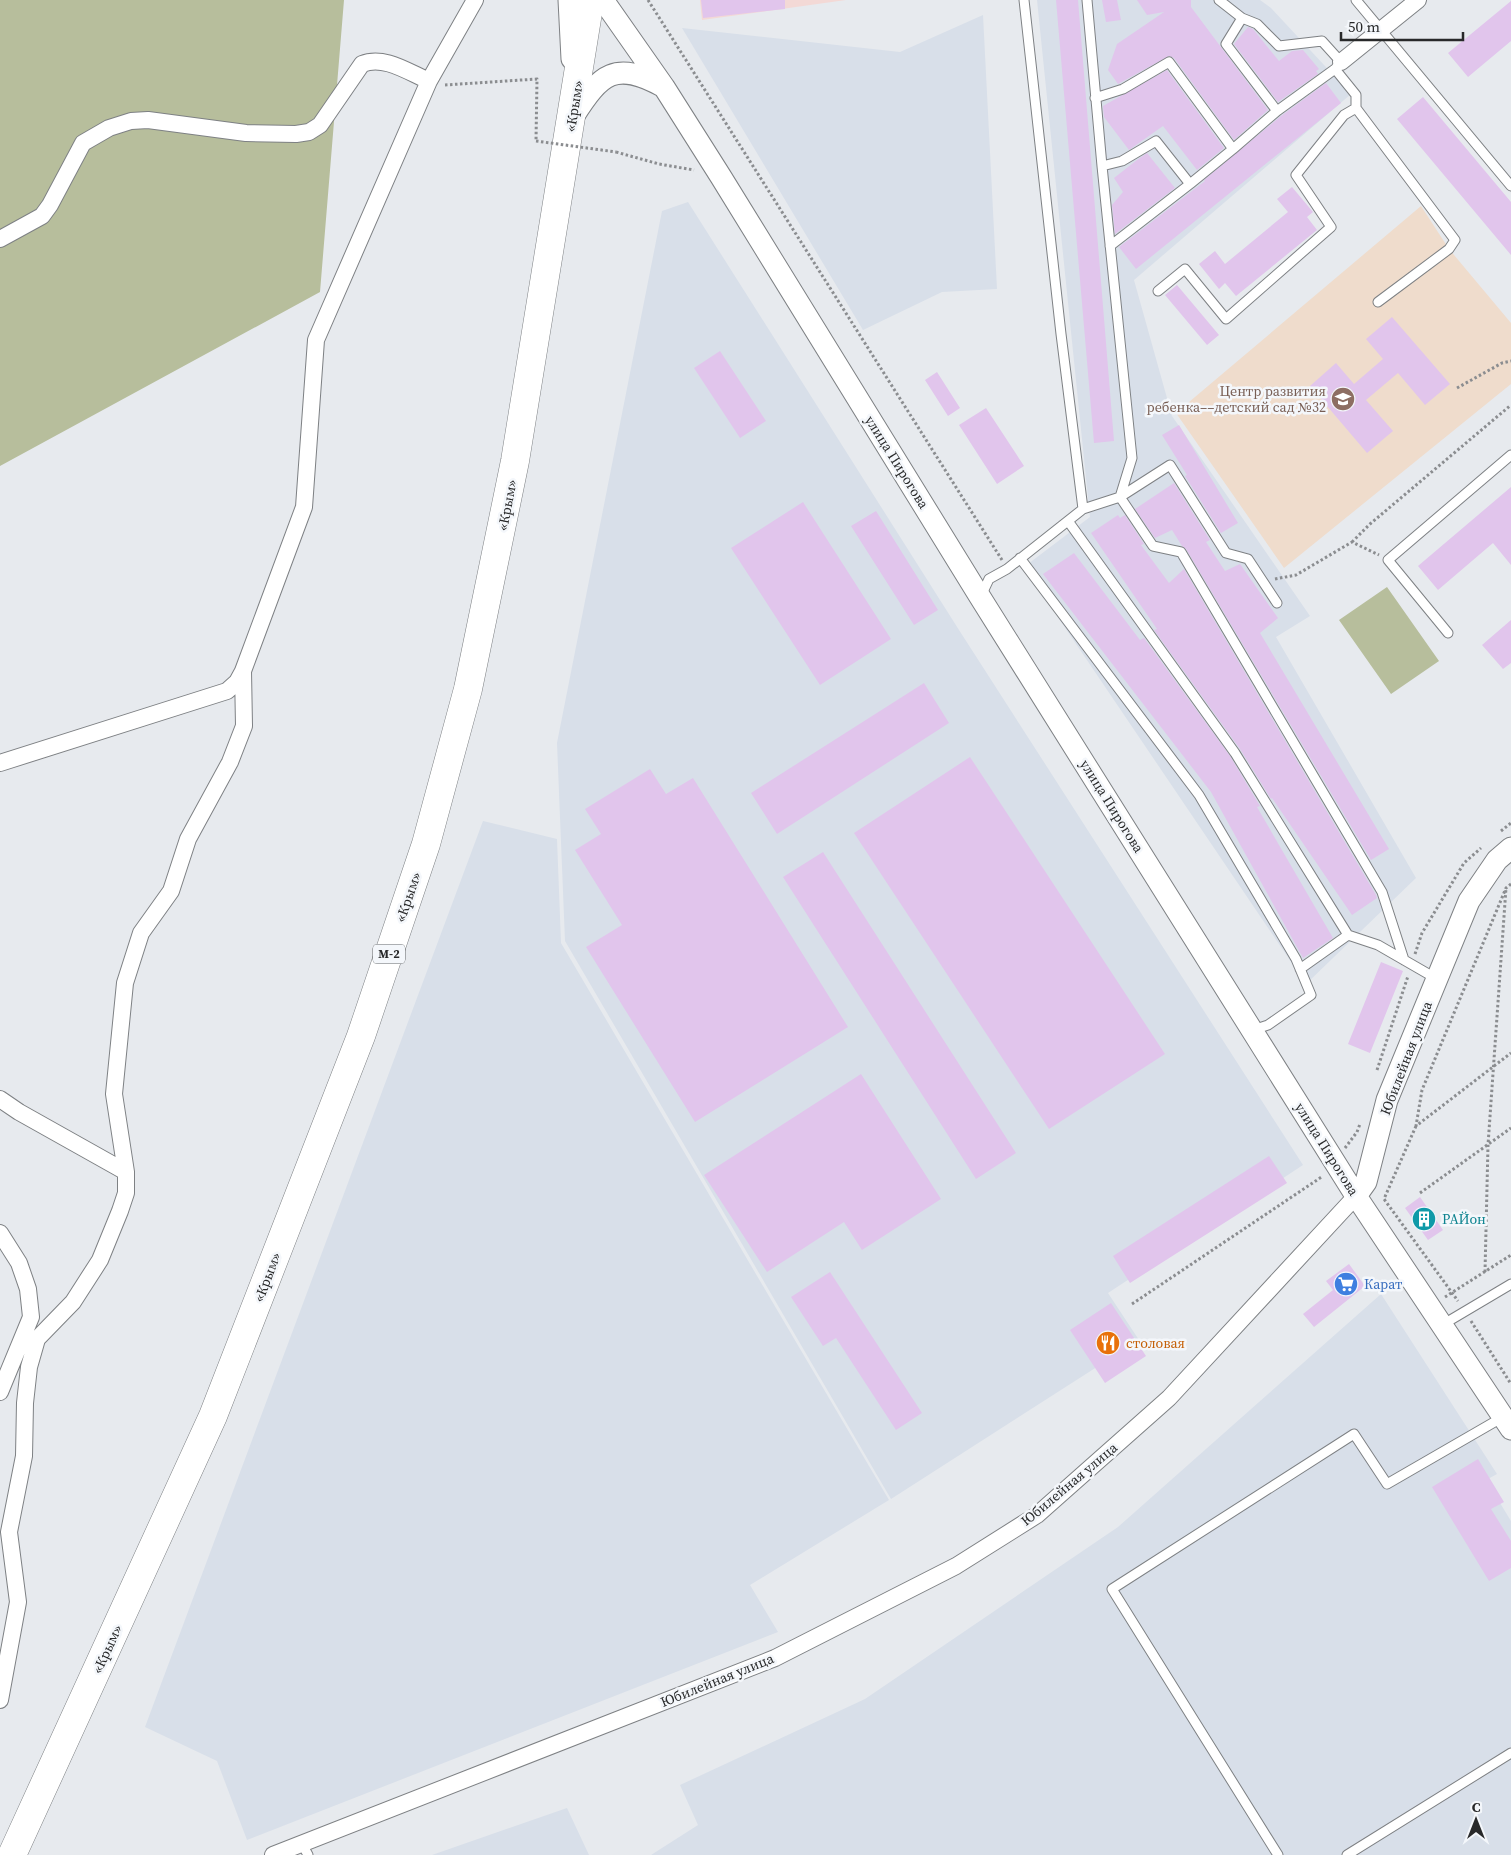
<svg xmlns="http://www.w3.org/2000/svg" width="1511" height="1855" viewBox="0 0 1511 1855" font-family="'Source Serif 4',serif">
  <rect width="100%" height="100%" fill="#e7eaee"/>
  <path fill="#f3d9d6" d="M700,0H846L702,20Z"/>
  <path fill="#d8dfe9" d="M1037,0H1260L1271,8L1351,94L1134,280L1172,416L1310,616L1276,637L1416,878L1306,984L1024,567L1090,517Z
    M983,15L997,289L942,292L863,330L682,28L900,52Z
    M688,202L959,630L1303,1165L1108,1293L1139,1340L891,1499L565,941L557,743L662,211Z
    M483,821L557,839L561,943L889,1500L750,1585L778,1632L247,1840L217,1761L145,1727Z
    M1381,1294L1497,1474L1486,1480L1511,1521V1855H651L698,1825L680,1785L865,1699L1118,1527Z
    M567,1808L589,1855H432Z"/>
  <path fill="#efdccc" d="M1421,206L1449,249L1511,323V384L1284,568L1176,413Z"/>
  <path fill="#b7be9c" d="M0,0H344L320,292L0,466Z
    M1387,587L1439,661L1391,694L1339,620Z"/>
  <path fill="#e1c5ec" d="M701,0H785V9L703,18Z
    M1056,0H1078L1114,441L1094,443Z
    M1102,0H1117L1121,20L1106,22Z
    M1137,0H1191V7L1268,110L1234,140L1174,58L1169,56L1118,84L1108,70L1117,44L1164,12L1147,15Z
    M1511,1V41L1468,77L1448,53Z
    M1248,27L1253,29L1279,61L1292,51L1303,50L1319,69L1316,71L1318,74L1278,102L1234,44Z
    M1167,70L1224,148L1197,170L1163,126L1129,150L1104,117L1103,106Z
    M1326,83L1341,103L1136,269L1119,247L1205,181L1204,180L1281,116Z
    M1423,97L1511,202V255L1397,119Z
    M1147,153L1175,188L1115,234L1112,205L1123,192L1114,178L1137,160Z
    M1292,187L1313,212L1307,217L1317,230L1236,296L1225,283L1219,289L1199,264L1215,251L1225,264L1288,212L1277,199Z
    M1177,285L1219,335L1207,345L1165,295Z
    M1392,317L1450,384L1425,405L1398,373L1366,400L1393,431L1367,453L1310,386L1336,363L1354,384L1383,359L1366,339Z
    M720,351L766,421L740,438L694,368Z
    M937,372L960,408L948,416L925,380Z
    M986,408L1024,466L997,484L959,425Z
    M1179,425L1238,523L1221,533L1185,476L1187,475L1162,435Z
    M1174,483L1210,540L1206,542L1225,571L1240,564L1278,618L1260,633L1389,849L1371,860L1186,549L1182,546L1172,530L1155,538L1135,509Z
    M1511,487V565L1493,543L1438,590L1418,566Z
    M803,502L891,639L820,685L731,548Z
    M876,511L938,610L914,625L851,526Z
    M1118,515L1120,518L1125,515L1144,544L1141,545L1169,583L1184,569L1376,895L1377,898L1352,915L1272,798L1271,799L1240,749L1154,630L1157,629L1091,533Z
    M1074,553L1140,640L1144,638L1230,756L1260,806L1257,807L1333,938L1303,958L1211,792L1043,574Z
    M1511,620V663L1503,669L1482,645Z
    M924,683L949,723L777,834L751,793Z
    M970,757L1165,1054L1049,1129L854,833Z
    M650,769L666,794L693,778L848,1027L695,1122L586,947L622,925L575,850L601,834L585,809Z
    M823,852L1016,1153L976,1179L783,877Z
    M1381,962L1403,971L1370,1053L1348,1044Z
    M861,1074L941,1199L862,1250L844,1222L767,1272L704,1175Z
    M1269,1156L1287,1183L1130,1283L1113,1256Z
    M1420,1197L1443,1230L1428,1240L1405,1208Z
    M1349,1264L1365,1286L1314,1327L1303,1314L1333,1290L1326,1281Z
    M830,1272L922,1413L896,1430L836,1338L823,1346L791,1297Z
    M1111,1303L1146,1356L1105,1383L1070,1330Z
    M1478,1459L1504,1502L1491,1509L1511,1541V1568L1489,1581L1432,1487Z"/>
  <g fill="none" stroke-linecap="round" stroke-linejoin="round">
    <g stroke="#7e8184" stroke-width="11">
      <path id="service" d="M1087,0L1102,166L1132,458L1120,497L1170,465L1226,553L1248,559L1277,603
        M1219,0L1242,18L1226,44L1277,111L1335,69
        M1356,0L1511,186
        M1242,18L1257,24L1279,46L1322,41L1341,62L1335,69L1356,95V108L1455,240L1449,249L1378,302
        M1095,98L1123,89L1169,62L1233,149L1277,111
        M1102,166L1122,161L1156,141L1190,184L1233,149
        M1110,246L1190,184
        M1158,291L1185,269L1226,319L1331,227L1296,175L1344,115L1356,108
        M1083,509L1120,497L1153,546L1181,552L1382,892L1404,960
        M1068,521L1235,753L1348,935L1300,969
        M1020,558L1199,795L1296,959L1311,995L1268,1025L1253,1030
        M981,596L989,579L1007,569L1083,509L1061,334L1024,0
        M1448,633L1388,560L1511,455
        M1348,935L1378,945L1437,979
        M1442,1325L1511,1284
        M302,1844L308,1855
        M1278,1855L1112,1589L1354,1434L1387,1484L1503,1417
        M1347,1855L1511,1753"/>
    </g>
    <g stroke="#7e8184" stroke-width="18">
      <path id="minor" d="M1341,62L1418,0
        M0,239L42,216L50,205L83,143L109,128L131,121L148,120L246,133L296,134L309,132L320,125L362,64C384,55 408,72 429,81
        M0,763L227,691L237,682L243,671L304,507L316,340L429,81L475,0
        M0,1099L19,1112L126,1172
        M0,1233L19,1263L28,1289L31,1317L0,1392
        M0,1700L18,1602L9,1532L24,1456L25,1403L29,1367L37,1339L73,1302L100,1260L120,1211L126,1193V1172L114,1094L125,983L141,933L171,891L188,839L230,762L244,726L243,671
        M273,1855L775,1658L956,1566L1037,1515L1169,1398L1356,1196"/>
    </g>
    <g stroke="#7e8184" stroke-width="23">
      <path id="tertiary" d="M569,0L572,59
        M603,0L664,87L721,177L980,597L1356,1196L1511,1429
        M573,117C601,73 615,60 664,87
        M1356,1196L1366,1182L1387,1100L1469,901L1497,860L1511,848"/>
    </g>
    <g stroke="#7e8184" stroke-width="29">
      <path id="trunk" d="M12,1855L213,1416L361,1036L426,844L468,689L515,461L590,0"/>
    </g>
    <path stroke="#8b8d90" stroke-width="3" stroke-dasharray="2.5 2.5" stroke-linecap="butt" d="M648,0L1002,560
      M445,85L537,79L536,141
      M616,152L659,164L694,170
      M1457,388L1502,363L1511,361
      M1352,542L1370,524L1511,405
      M1275,579L1296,575L1352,542L1379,555
      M1501,831L1511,823
      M1511,884L1506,888L1422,1090L1416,1126L1511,1053
      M1415,954L1422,933L1464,863L1481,848
      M1377,1070L1408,976
      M1416,1126L1384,1199L1458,1301
      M1345,1148L1357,1132L1360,1124
      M1420,1193L1511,1128
      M1485,1272L1488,1145L1506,888
      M1445,1297L1511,1255
      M1132,1304L1323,1176
      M1471,1321L1511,1384"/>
    <use href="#service" stroke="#fff" stroke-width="9"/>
    <use href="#minor" stroke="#fff" stroke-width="16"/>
    <use href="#tertiary" stroke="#fff" stroke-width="21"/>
    <use href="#trunk" stroke="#fff" stroke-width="28"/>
    <path stroke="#8b8d90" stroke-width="3" stroke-dasharray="2.5 2.5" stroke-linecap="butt" d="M536,141L616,152"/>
  </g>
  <defs>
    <g id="school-disc" transform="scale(1.25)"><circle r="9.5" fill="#8d6e63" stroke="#f4f7fb"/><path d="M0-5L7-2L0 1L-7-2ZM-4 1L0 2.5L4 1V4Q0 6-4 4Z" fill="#fff"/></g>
    <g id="building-disc" transform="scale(1.25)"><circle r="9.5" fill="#0f9aa8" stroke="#f4f7fb"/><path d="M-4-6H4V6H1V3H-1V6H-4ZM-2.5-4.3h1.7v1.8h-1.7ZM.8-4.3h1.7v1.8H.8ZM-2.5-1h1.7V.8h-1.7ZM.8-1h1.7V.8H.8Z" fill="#fff"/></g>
    <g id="supermarket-disc" transform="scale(1.25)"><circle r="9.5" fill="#3f7fe0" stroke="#f4f7fb"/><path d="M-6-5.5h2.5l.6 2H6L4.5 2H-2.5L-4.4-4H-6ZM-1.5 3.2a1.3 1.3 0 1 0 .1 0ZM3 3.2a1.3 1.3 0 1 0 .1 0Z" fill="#fff"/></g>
    <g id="restaurant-disc" transform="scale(1.25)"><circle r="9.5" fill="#e8710a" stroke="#f4f7fb"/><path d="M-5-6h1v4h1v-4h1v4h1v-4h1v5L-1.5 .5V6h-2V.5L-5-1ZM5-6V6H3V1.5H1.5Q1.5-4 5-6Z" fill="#fff"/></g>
  </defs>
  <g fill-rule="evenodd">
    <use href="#school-disc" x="1343" y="399"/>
    <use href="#building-disc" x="1424" y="1219"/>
    <use href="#supermarket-disc" x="1346" y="1284"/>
    <use href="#restaurant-disc" x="1108" y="1343"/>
  </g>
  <g text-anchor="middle" stroke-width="5" stroke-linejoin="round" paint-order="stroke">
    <rect fill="#f4f7fb" stroke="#656769" stroke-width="1" x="373" y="944.5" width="32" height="19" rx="4"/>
    <g font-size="12" font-weight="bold" fill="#28292a">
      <text x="389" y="958">М-2</text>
    </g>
    <g font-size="14" fill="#28292a" stroke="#f4f7fb">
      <text transform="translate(574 106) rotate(-81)" y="5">«Крым»</text>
      <text transform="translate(897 462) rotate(58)" y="5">улица Пирогова</text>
      <text transform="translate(507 505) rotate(-79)" y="5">«Крым»</text>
      <text transform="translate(1112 806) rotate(58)" y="5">улица Пирогова</text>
      <text transform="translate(408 897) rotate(-71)" y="5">«Крым»</text>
      <text transform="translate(1406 1058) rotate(-69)" y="5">Юбилейная улица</text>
      <text transform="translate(1327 1149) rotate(58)" y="5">улица Пирогова</text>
      <text transform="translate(267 1277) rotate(-69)" y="5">«Крым»</text>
      <text transform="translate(1069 1484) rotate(-40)" y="5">Юбилейная улица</text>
      <text transform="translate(107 1649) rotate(-65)" y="5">«Крым»</text>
      <text transform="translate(717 1680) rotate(-22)" y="5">Юбилейная улица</text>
    </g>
    <g font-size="14" fill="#785e54" stroke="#f4f7fb" text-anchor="end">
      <text x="1326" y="396">Центр развития<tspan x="1326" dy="16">ребенка––детский сад №32</tspan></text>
    </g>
    <g font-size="14" fill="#0d838f" stroke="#f4f7fb" text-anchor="start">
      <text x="1442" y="1224">РАЙон</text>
    </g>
    <g font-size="14" fill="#366cbe" stroke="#f4f7fb" text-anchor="start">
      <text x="1364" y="1289">Карат</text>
    </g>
    <g font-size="14" fill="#c56008" stroke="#f4f7fb" text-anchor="start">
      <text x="1126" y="1348">столовая</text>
    </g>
  </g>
  <g transform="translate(1476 1820)" stroke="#f4f7fb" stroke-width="4" paint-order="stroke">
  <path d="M0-4L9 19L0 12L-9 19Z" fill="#28292a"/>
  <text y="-8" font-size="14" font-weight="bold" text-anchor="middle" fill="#28292a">С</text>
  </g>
  <path d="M1341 32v8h122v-8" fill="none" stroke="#28292a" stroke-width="2.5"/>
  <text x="1348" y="32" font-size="15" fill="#28292a" stroke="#f4f7fb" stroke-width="4" paint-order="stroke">50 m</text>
</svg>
